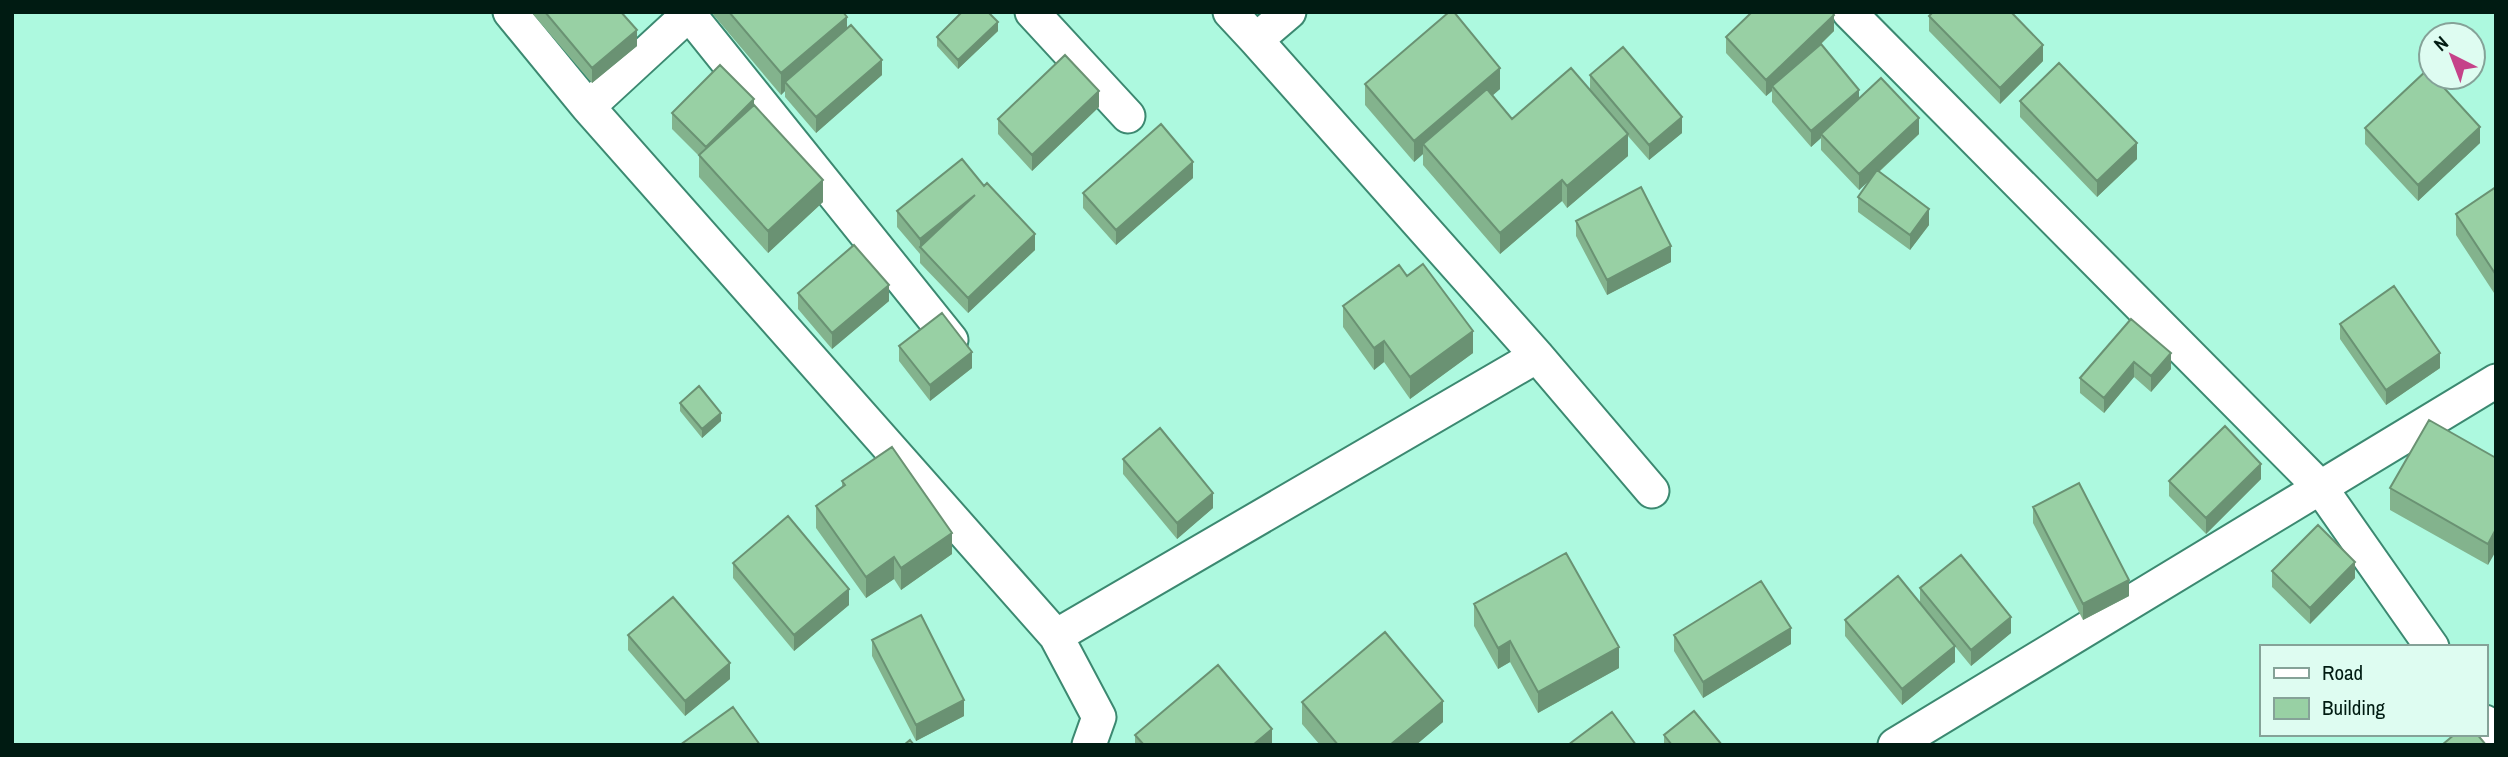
<svg xmlns="http://www.w3.org/2000/svg" width="2508" height="757" viewBox="0 0 2508 757" font-family="'Archivo Narrow',sans-serif">
  <rect width="100%" height="100%" fill="#adf9df"/>
  <g fill="none" stroke-linecap="round" stroke-linejoin="round">
    <g stroke="#3c8971" stroke-width="37">
      <path id="street" d="M510,12L588,107L1056,636L1099,717L1089,745
        M1032,12L1128,116
        M1230,12L1256,40
        M1289,12L1256,40L1537,356L1652,491
        M1849,12L2320,487L2432,647
        M689,14L951,340
        M588,107L691,12
        M1056,636L1537,356
        M2485,722L2496,737
        M1895,745L2496,381"/>
    </g>
    <use href="#street" stroke="#fff" stroke-width="33"/>
  </g>
  <path fill="#83b38d" d="M531,12H621L637,46L592,83Z
    M711,12H843L847,28L882,75L816,133L785,97V91L781,95Z
    M1929,16L2043,61L2000,104L1929,31Z
    M998,31L958,69L937,46V37Z
    M1834,31L1816,49L1859,98L1919,134L1879,172L1929,225L1910,250L1858,212V197L1869,181L1859,190L1821,150V138L1811,147L1772,102V91L1766,96L1726,53V37Z
    M1590,75L1682,133L1649,160L1628,136V156L1567,208L1562,201L1500,254L1423,165V154L1414,162L1365,105V84L1500,89L1492,96L1512,119L1590,90Z
    M2020,101L2137,159L2097,197L2020,117Z
    M754,105L823,202L768,253L699,177V156L672,129V113Z
    M1099,107L1032,171L998,134V119Z
    M2365,128L2480,143L2418,201L2365,144Z
    M1193,178L1116,245L1083,208V193Z
    M2496,187V296L2456,235V214Z
    M897,211L1035,250L968,313L920,263V254L897,227Z
    M1576,221L1671,262L1607,295L1576,236Z
    M1407,276L1473,353L1410,399L1384,362L1374,370L1343,327V306Z
    M798,293L889,301L832,349L798,309Z
    M2131,319L2171,369L2151,392L2134,377L2104,413L2080,393V378Z
    M2340,324L2440,368L2386,405L2340,339Z
    M899,346L972,368L930,401L899,361Z
    M680,403L721,421L702,438L680,411Z
    M2496,458L2488,565L2390,510V488Z
    M1123,459L1213,508L1177,539L1123,474Z
    M2261,479L2206,534L2169,496V481Z
    M842,481L952,554L901,590L894,579L866,598L816,528V506L842,488Z
    M2033,507L2129,596L2083,620L2033,523Z
    M733,563L849,605L794,651L733,578Z
    M2272,571L2355,578L2310,624L2272,587Z
    M1920,588L2011,633L1971,666L1920,604Z
    M1474,604L1619,668L1538,713L1510,662L1498,669L1474,626Z
    M1845,620L1955,662L1902,705L1845,636Z
    M628,635L730,679L685,716L628,650Z
    M1674,635L1791,644L1703,698L1674,651Z
    M872,640L964,716L916,741L872,656Z
    M1302,702L1443,722L1416,745H1320L1302,724Z
    M1135,735L1272,745H1135Z
    M1664,735L1722,745H1664Z"/>
  <path fill="#6a9273" d="M1834,15V31L1774,89L1772,86V91L1766,96V80Z
    M847,17V38L785,82V91L781,95V73Z
    M998,22V31L958,69V60Z
    M637,30V46L592,83V68Z
    M2043,45V61L2000,104V88Z
    M882,60V75L816,133V117Z
    M1500,68V89L1429,150L1423,144V154L1414,162V141Z
    M1859,90V106L1821,134V138L1811,147V131Z
    M1099,91V107L1032,171V155Z
    M754,99V114L706,163V147Z
    M1682,117V133L1649,160V145Z
    M1919,118V134L1859,190V174Z
    M2480,127V143L2418,201V185Z
    M1628,134V156L1567,208V186Z
    M2137,143V159L2097,197V181Z
    M1193,162V178L1116,245V230Z
    M823,180V202L768,253V231Z
    M1562,180V201L1500,254V233Z
    M975,195L920,247V254V239Z
    M1929,209V225L1910,250V235Z
    M1035,234V250L968,313V298Z
    M1671,246V262L1607,295V280Z
    M889,285V301L832,349V333Z
    M1473,331V353L1410,399V377Z
    M1384,341V362L1374,370V348Z
    M972,352V368L930,401V385Z
    M2171,353V369L2151,392V376Z
    M2440,353V368L2386,405V390Z
    M2134,362V377L2104,413V398Z
    M721,413V421L702,438V429Z
    M2261,464V479L2206,534V518Z
    M1213,493V508L1177,539V523Z
    M2496,529V551L2488,565V544Z
    M952,533V554L901,590V568Z
    M894,557V579L866,598V577Z
    M2355,562V578L2310,624V608Z
    M2129,580V596L2083,620V604Z
    M849,589V605L794,651V635Z
    M2011,617V633L1971,666V650Z
    M1791,628V644L1703,698V682Z
    M1510,641V662L1498,669V648Z
    M1955,646V662L1902,705V689Z
    M1619,647V668L1538,713V692Z
    M730,663V679L685,716V701Z
    M964,700V716L916,741V725Z
    M1443,701V722L1416,745H1390Z
    M1272,729V745H1253Z"/>
  <path fill="#98d0a4" stroke="#6a9273" stroke-width="2" d="M545,12H621L637,30L592,68Z
    M729,12H843L847,17L781,73Z
    M962,12H988L998,22L958,60L937,37Z
    M1449,12H1454L1500,68L1414,141L1365,84Z
    M1752,12H1832L1834,15L1766,80L1726,37Z
    M1933,12H2011L2043,45L2000,88L1929,16Z
    M851,25L882,60L816,117L785,82Z
    M1821,44L1859,90L1811,131L1772,86Z
    M1623,47L1682,117L1649,145L1590,75Z
    M1065,55L1099,91L1032,155L998,119Z
    M2059,63L2137,143L2097,181L2020,101Z
    M720,65L754,99L706,147L672,113Z
    M1571,68L1628,134L1567,186L1562,180L1500,233L1423,144L1487,89L1512,119Z
    M2427,70L2431,74V77H2434L2480,127L2418,185L2365,128Z
    M1881,78L1919,118L1859,174L1821,134Z
    M754,105L823,180L768,231L699,155Z
    M1161,124L1193,162L1116,230L1083,193Z
    M962,159L984,186L987,183L1035,234L968,298L920,247L975,195L920,239L897,211Z
    M1877,170L1929,209L1910,235L1858,197Z
    M1641,187L1671,246L1607,280L1576,221Z
    M2496,187V275L2456,214Z
    M854,245L889,285L832,333L798,293Z
    M1423,264L1473,331L1410,377L1384,341L1374,348L1343,306L1399,265L1407,276Z
    M2394,286L2440,353L2386,390L2340,324Z
    M942,313L972,352L930,385L899,346Z
    M2131,319L2171,353L2151,376L2134,362L2104,398L2080,378Z
    M699,386L721,413L702,429L680,403Z
    M2429,420L2496,458V529L2488,544L2390,488Z
    M2225,426L2261,464L2206,518L2169,481Z
    M1160,428L1213,493L1177,523L1123,459Z
    M892,447L952,533L901,568L894,557L866,577L816,506L845,485L842,481Z
    M2079,483L2129,580L2083,604L2033,507Z
    M788,516L849,589L794,635L733,563Z
    M2318,525L2355,562L2310,608L2272,571Z
    M1566,553L1619,647L1538,692L1510,641L1498,648L1474,604Z
    M1961,555L2011,617L1971,650L1920,588Z
    M1898,576L1955,646L1902,689L1845,620Z
    M1761,581L1791,628L1703,682L1674,635Z
    M673,597L730,663L685,701L628,635Z
    M921,615L964,700L916,725L872,640Z
    M1385,632L1443,701L1390,745H1338L1302,702Z
    M1218,665L1272,729L1253,745H1144L1135,735Z
    M733,707L760,745H680Z
    M1694,711L1722,745H1672L1664,735Z
    M1612,712L1636,745H1568Z
    M2455,734H2477L2486,745H2442Z
    M910,740L914,745H904Z"/>
  <rect width="2508" height="757" fill="none" stroke="#001b12" stroke-width="28"/>
  <rect x="2260" y="645" width="228" height="91" fill="#defcf1" stroke="#85a298" stroke-width="2"/>
  <rect x="2274" y="668" width="35" height="10" fill="#ffffff" stroke="#85a298" stroke-width="2"/>
  <text x="2322" y="680" font-size="21" fill="#001b12">Road</text>
  <rect x="2274" y="698" width="35" height="21" fill="#98d0a4" stroke="#85a298" stroke-width="2"/>
  <text x="2322" y="715" font-size="21" fill="#001b12">Building</text>
  <g transform="translate(2452 56) rotate(318)"><circle r="33" fill="#defcf1" stroke="#85a298" stroke-width="2"/>
  <path d="M0-5L12 26L0 18L-12 26Z" fill="#c54289"/>
  <text y="-10" font-size="19" font-weight="bold" text-anchor="middle" fill="#001b12">N</text>
  </g>
</svg>
